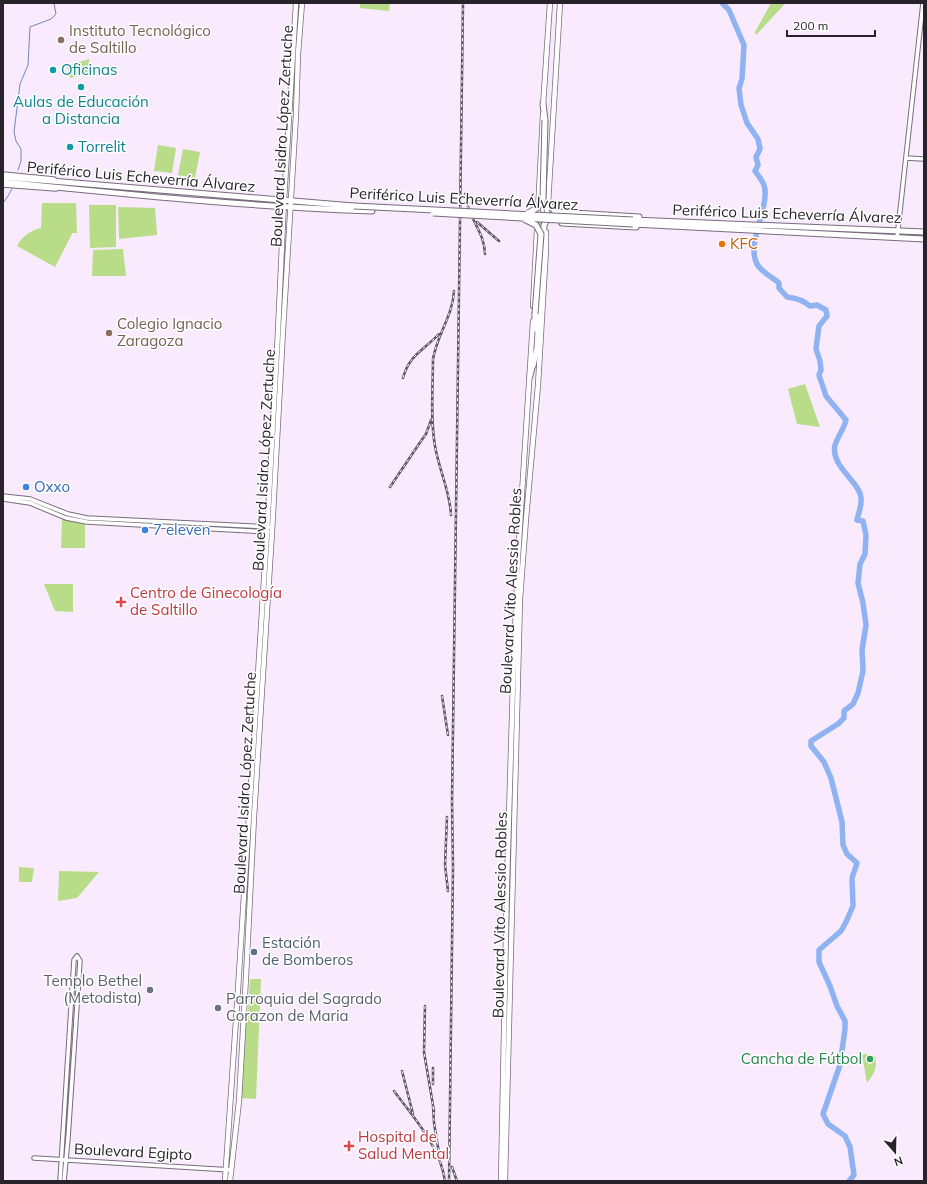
<svg xmlns="http://www.w3.org/2000/svg" width="927" height="1184" viewBox="0 0 927 1184" font-family="Mulish,sans-serif">
  <rect width="100%" height="100%" fill="#f9eafe"/>
  <path fill="#b8dc87" d="M360,3H390L389,11L360,8Z
    M770,3H782L784,5L756,35L755,32L770,5Z
    M89,59L90,74L70,78L67,66Z
    M158,145L176,148L172,173L154,171Z
    M183,149L200,152L195,178L178,175Z
    M42,203H76L77,233H72V234L55,267L17,246C21,237 31,230 41,228Z
    M89,205H116V247L90,248Z
    M118,207L155,208L157,235L119,239Z
    M123,249L126,276H92L93,250Z
    M805,384L820,427L797,424L788,389Z
    M62,519L85,523V548H61Z
    M44,584H73V612L55,611Z
    M19,867L34,868L32,882H19Z
    M59,871L99,872L77,898L58,901Z
    M250,979H261L256,1099L241,1098L245,1015L248,1011Z
    M866,1054L875,1056C878,1067 874,1074 867,1083L862,1055Z"/>
  <g fill="none" stroke-linecap="round" stroke-linejoin="round">
    <path stroke="#7088b6" stroke-width="1" d="M18,170L21,161V149L16,141L14,132L20,84L28,65L30,27L51,19L56,14L54,3
      M3,203L8,196L12,189"/>
    <path stroke="#8fb3f2" stroke-width="5.5" d="M722,3L729,10L744,45L742,79L739,88L741,105L747,123L758,139L760,149L756,157L758,165L755,171C758,175 762,180 764,185C771,207 743,247 759,267C764,273 773,278 779,283V288L787,297C796,298 803,300 810,306L817,305L826,310L827,316L819,326L817,340L816,349L820,361L821,370L819,375L826,396L846,420C844,429 838,436 835,445C830,467 861,482 861,499C862,506 858,514 857,520L863,521L866,535L865,554L860,564L858,583L863,603L866,625L862,650L863,671L858,693L853,704L844,711V718L838,724L811,741V746L824,762L831,778L842,822L843,845L847,854L857,863L852,878L853,906L846,922L841,931L819,950V962L830,986L837,1006L845,1021V1029L840,1065L823,1114L828,1124L845,1136L850,1147L854,1175L849,1181"/>
    <g stroke="#796c7d" stroke-width="5.5">
      <path id="minor" d="M906,158L924,159
        M3,174L54,179
        M3,185L56,189
        M897,238L923,3
        M3,496L30,499L68,514L87,518L269,527
        M3,499L30,503L66,518L87,522L268,532
        M34,1158L231,1170
        M60,1181L74,960L77,956
        M64,1181L68,1138L80,961L77,956"/>
    </g>
    <g stroke="#796c7d" stroke-width="6">
      <path id="major" d="M543,106L550,3
        M546,219L548,204L560,3
        M533,306L543,114
        M225,1181L237,1005L267,532L278,331L284,201L296,3
        M230,1181L239,1101L246,977L254,817L272,532L283,331L296,115L298,54L302,3
        M501,1181L507,881L513,683L518,556L533,321
        M505,1181L520,599L526,519L538,385L546,249V232"/>
    </g>
    <g stroke="#796c7d" stroke-width="7">
      <path id="highway" d="M543,104L545,120
        M3,177L354,206
        M3,182C126,194 249,207 372,211
        M548,204L554,210L557,212L639,217
        M633,220L924,232
        M562,223L636,227
        M633,224L924,239
        M535,329V314
        M533,366L537,348L544,225L548,218L557,212
        M530,376L533,363"/>
    </g>
    <use href="#minor" stroke="#fff" stroke-width="3.5"/>
    <use href="#major" stroke="#fff" stroke-width="4.5"/>
    <use href="#highway" stroke="#fff" stroke-width="5"/>
    <g stroke="#5c555f" stroke-width="2.5">
      <path id="rail" d="M465,194C467,217 485,232 485,254
        M477,222L499,241
        M403,378C409,355 424,350 439,334
        M390,487L421,441L426,434L431,420
        M451,515C450,491 439,470 435,446C430,418 433,387 433,359C437,335 453,315 454,291
        M442,696L448,735
        M447,817L445,865L448,891
        M425,1006L424,1052L434,1111
        M402,1071L413,1114
        M433,1084V1068
        M394,1091C414,1118 440,1146 445,1181
        M433,1106L434,1123L439,1153
        M452,1167L457,1181
        M449,1181L453,867L452,802L463,3"/>
    </g>
    <use href="#rail" stroke="#fefefe" stroke-width="1" stroke-dasharray="3" stroke-linecap="butt"/>
    <g stroke="#796c7d" stroke-width="7" stroke-linecap="butt">
      <path id="highway-bridge" d="M354,206L633,220
        M433,213L633,224
        M528,213L537,208L543,199L545,120
        M524,219L536,225L541,234L535,314"/>
    </g>
    <use href="#highway-bridge" stroke="#fff" stroke-width="5"/>
  </g>
  <g fill="#8d6e63" stroke="#fefefe" stroke-width="1.5">
    <circle cx="61" cy="40" r="4"/>
    <circle cx="109" cy="333" r="4"/>
  </g>
  <g fill="#0f9aa8" stroke="#fefefe" stroke-width="1.5">
    <circle cx="53" cy="70" r="4"/>
    <circle cx="81" cy="87" r="4"/>
    <circle cx="70" cy="147" r="4"/>
  </g>
  <circle fill="#e8710a" stroke="#fefefe" stroke-width="1.5" cx="722" cy="244" r="4"/>
  <g fill="#3f7fe0" stroke="#fefefe" stroke-width="1.5">
    <circle cx="26" cy="487" r="4"/>
    <circle cx="145" cy="530" r="4"/>
  </g>
  <g fill="#e0444e" stroke="#fefefe" stroke-width="1.5">
    <path d="M119 596h4v4h4v4h-4v4h-4v-4h-4v-4h4z"/>
    <path d="M347 1140h4v4h4v4h-4v4h-4v-4h-4v-4h4z"/>
  </g>
  <circle fill="#5c6f8a" stroke="#fefefe" stroke-width="1.5" cx="254" cy="952" r="4"/>
  <g fill="#6b7280" stroke="#fefefe" stroke-width="1.5">
    <circle cx="150" cy="990" r="4"/>
    <circle cx="218" cy="1008" r="4"/>
  </g>
  <circle fill="#2e9e5b" stroke="#fefefe" stroke-width="1.5" cx="870" cy="1059" r="4"/>
  <g text-anchor="middle" stroke-width="3" stroke-linejoin="round" paint-order="stroke">
    <g font-size="15" fill="#785e54" stroke="#fefefe" text-anchor="start">
      <text x="69" y="36">Instituto Tecnológico<tspan x="69" dy="17">de Saltillo</tspan></text>
      <text x="117" y="329">Colegio Ignacio<tspan x="117" dy="17">Zaragoza</tspan></text>
    </g>
    <g font-size="15" fill="#0d838f" stroke="#fefefe" text-anchor="start">
      <text x="61" y="75">Oficinas</text>
      <text x="81" y="107" text-anchor="middle">Aulas de Educación<tspan x="81" dy="17">a Distancia</tspan></text>
      <text x="78" y="152">Torrelit</text>
    </g>
    <g font-size="15" fill="#28232a" stroke="#fefefe">
      <text transform="translate(282 136) rotate(-87)" y="5">Boulevard Isidro López Zertuche</text>
      <text transform="translate(141 177) rotate(5)" y="5">Periférico Luis Echeverría Álvarez</text>
      <text transform="translate(464 199) rotate(3)" y="5">Periférico Luis Echeverría Álvarez</text>
      <text transform="translate(787 214) rotate(2)" y="5">Periférico Luis Echeverría Álvarez</text>
      <text transform="translate(264 460) rotate(-87)" y="5">Boulevard Isidro López Zertuche</text>
      <text transform="translate(511 591) rotate(-87)" y="5">Boulevard Vito Alessio Robles</text>
      <text transform="translate(245 783) rotate(-87)" y="5">Boulevard Isidro López Zertuche</text>
      <text transform="translate(500 915) rotate(-89)" y="5">Boulevard Vito Alessio Robles</text>
      <text transform="translate(133 1152) rotate(3)" y="5">Boulevard Egipto</text>
    </g>
    <g font-size="15" fill="#c56008" stroke="#fefefe" text-anchor="start">
      <text x="730" y="249">KFC</text>
    </g>
    <g font-size="15" fill="#366cbe" stroke="#fefefe" text-anchor="start">
      <text x="34" y="492">Oxxo</text>
      <text x="153" y="535">7 eleven</text>
    </g>
    <g font-size="15" fill="#be3a42" stroke="#fefefe" text-anchor="start">
      <text x="130" y="598">Centro de Ginecología<tspan x="130" dy="17">de Saltillo</tspan></text>
      <text x="358" y="1142">Hospital de<tspan x="358" dy="17">Salud Mental</tspan></text>
    </g>
    <g font-size="15" fill="#4e5e75" stroke="#fefefe" text-anchor="start">
      <text x="262" y="948">Estación<tspan x="262" dy="17">de Bomberos</tspan></text>
    </g>
    <g font-size="15" fill="#5b616d" stroke="#fefefe" text-anchor="end">
      <text x="142" y="986">Templo Bethel<tspan x="142" dy="17">(Metodista)</tspan></text>
      <text x="226" y="1004" text-anchor="start">Parroquia del Sagrado<tspan x="226" dy="17">Corazon de Maria</tspan></text>
    </g>
    <g font-size="15" fill="#27864d" stroke="#fefefe" text-anchor="end">
      <text x="862" y="1064">Cancha de Fútbol</text>
    </g>
  </g>
  <rect width="927" height="1184" fill="none" stroke="#28232a" stroke-width="8"/>
  <g transform="translate(895 1152) rotate(160)" stroke="#fefefe" stroke-width="3" paint-order="stroke">
  <path d="M0-3L7 15L0 10L-7 15Z" fill="#28232a"/>
  <text y="-6" font-size="11" font-weight="bold" text-anchor="middle" fill="#28232a">N</text>
  </g>
  <path d="M787 30v6h88v-6" fill="none" stroke="#28232a" stroke-width="2"/>
  <text x="793" y="30" font-size="12" fill="#28232a" stroke="#fefefe" stroke-width="3" paint-order="stroke">200 m</text>
</svg>
